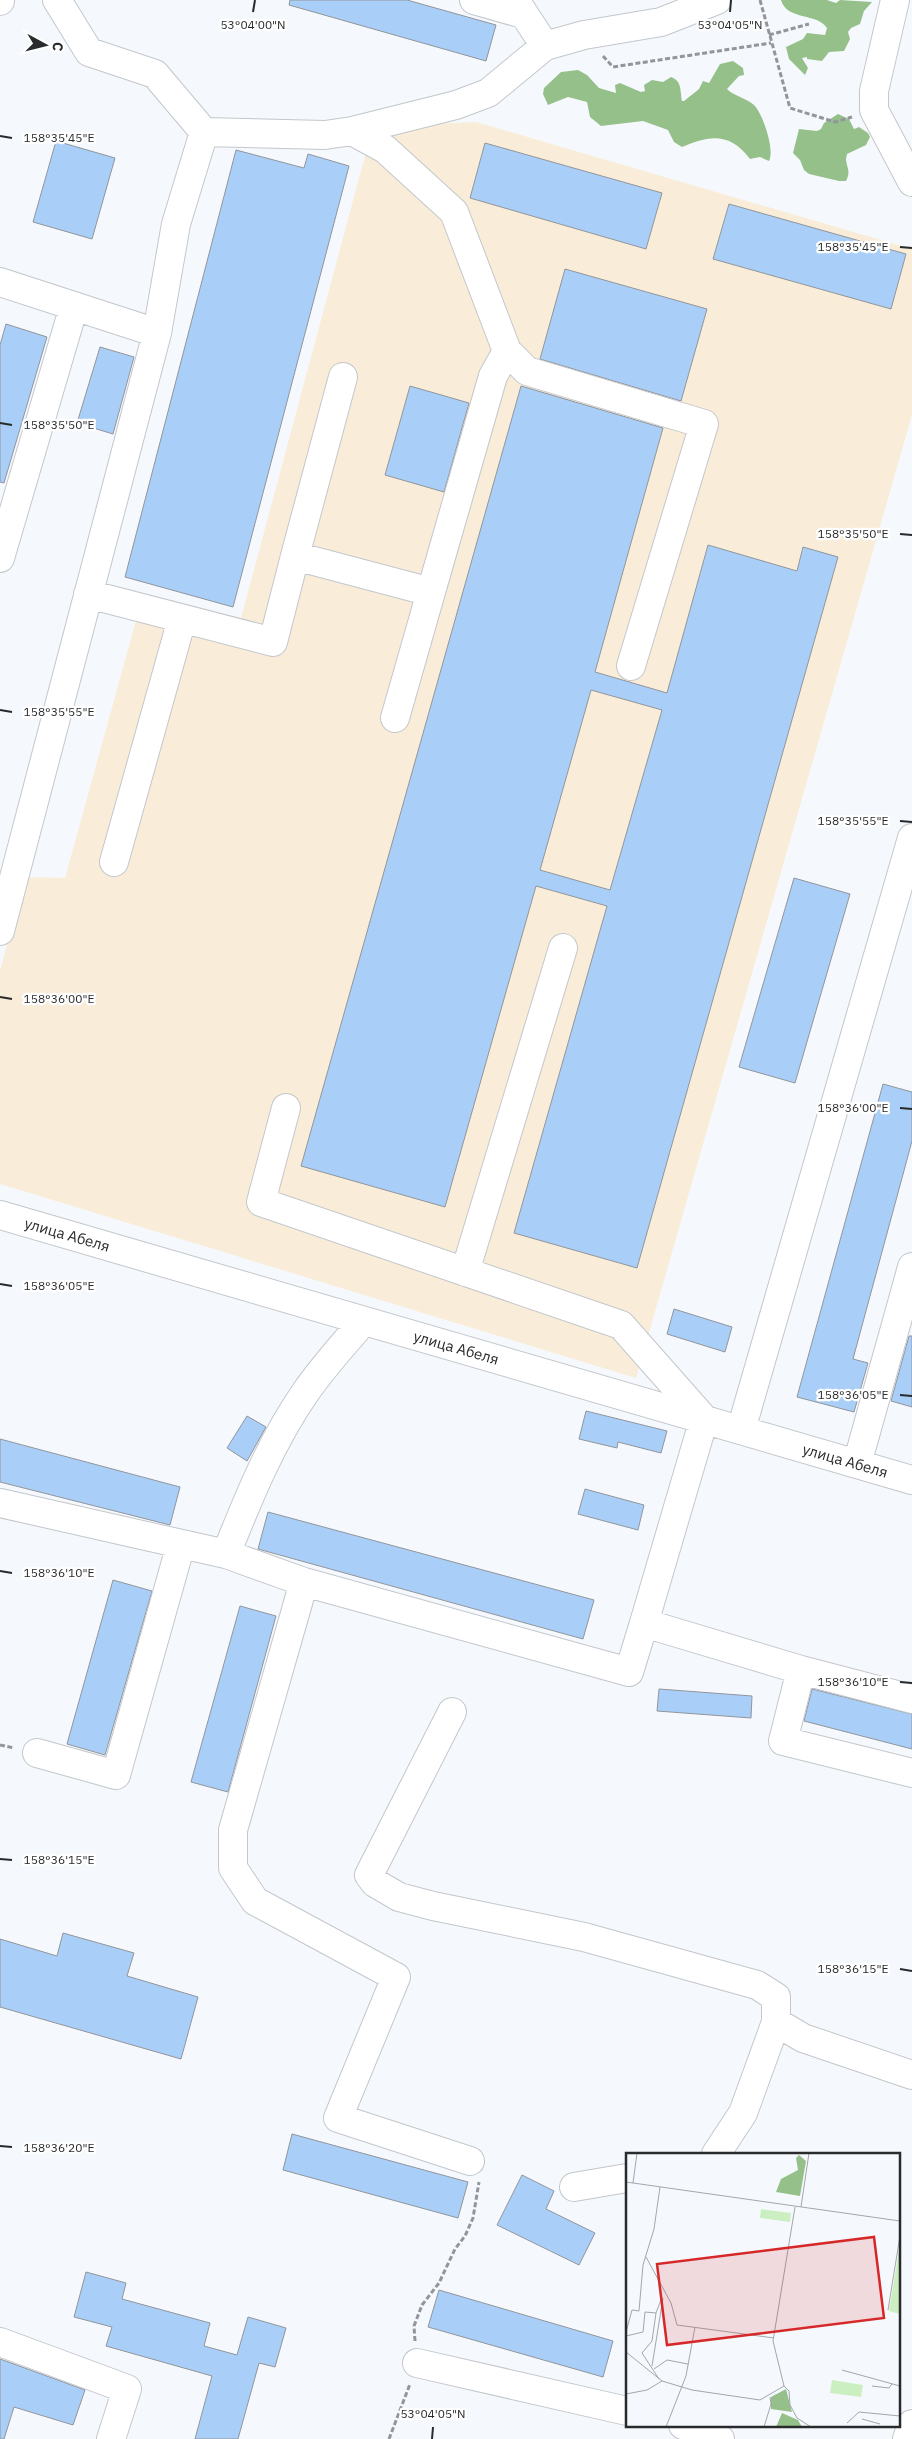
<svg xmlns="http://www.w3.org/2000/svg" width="912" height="2439" viewBox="0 0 912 2439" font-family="'IBM Plex Sans',sans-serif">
  <rect width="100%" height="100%" fill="#f5f9fe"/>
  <path fill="#f9edd9" d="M476,122L912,249V415L636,1378L0,1184V971L25,877L65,878L143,595L241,618L373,126Z"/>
  <path fill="#96c08a" d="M781,0H827L836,3L840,0L872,2L864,11L860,24L851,28L848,32L850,39L844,51L829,52L822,61L807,59V57L802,58L808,68L805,75L789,59L786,47L803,39L807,33L825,35L827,28C816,12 787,21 781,0Z
    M733,61L743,68L744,75L739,76L727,89C734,96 746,98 754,105C763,114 775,150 769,161L760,157L750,159C730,132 709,135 682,147L674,142L668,130L643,121L601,126L590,117L587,102L568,97L548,105L543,94L544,88L561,72L578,70L587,75L599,88L616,93L615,85L620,83L641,92L645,91L644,85L652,80L663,82L671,77C682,81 680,90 682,101H684L699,89L703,81L709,83L720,64Z
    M838,114L849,119L854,129L859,127L868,133L870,137L866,145L847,154L846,159C847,169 851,171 846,181H839L809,174L804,170L800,160L793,153L799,129L817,131L821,129L824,123Z"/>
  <path fill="#a9cff8" stroke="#92959a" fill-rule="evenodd" d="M290,0H407L496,25L486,61L289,5Z
    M56,141L115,158L92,239L33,222Z
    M485,143L662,193L646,249L470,198Z
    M236,150L304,168L308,154L349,166L233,607L125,577Z
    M729,204L906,254L891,309L713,259Z
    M565,269L707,309L681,401L540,359Z
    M6,324L47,337L4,483L0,482V345Z
    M100,347L134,357L113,434L77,423Z
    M410,386L469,403L444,492L385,475Z
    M521,386L663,428L595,672L667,693L708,545L797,571L803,547L838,557L637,1268L514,1233L607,906L536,886L445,1207L301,1166ZM591,690L662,710L610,890L540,870Z
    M794,878L850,894L795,1083L739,1067Z
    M883,1084L912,1092V1141L853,1359L868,1363L854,1412L797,1397Z
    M674,1309L732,1327L725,1352L667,1334Z
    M909,1336H912V1407L891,1401Z
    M586,1411L667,1431L661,1453L618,1442L617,1448L579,1439Z
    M247,1416L266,1427L247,1461L227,1448Z
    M0,1439L180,1487L170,1525L0,1482Z
    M585,1489L644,1505L638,1530L578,1514Z
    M268,1512L594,1600L583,1639L258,1549Z
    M113,1580L152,1591L105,1755L67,1744Z
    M240,1606L276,1616L228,1792L191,1782Z
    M659,1689L752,1696L751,1718L657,1711Z
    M812,1689L912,1714V1749L804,1721Z
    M63,1933L134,1953L127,1976L198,1997L181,2059L0,2007V1939L57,1956Z
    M292,2134L468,2182L458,2218L283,2170Z
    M522,2175L554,2191L546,2209L595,2233L579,2265L497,2225Z
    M86,2272L126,2283L122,2299L210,2323L204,2346L237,2355L248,2317L286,2328L275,2367L259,2363L238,2439H195L212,2376L106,2346L112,2327L74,2317Z
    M439,2290L613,2341L603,2377L428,2327Z
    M0,2359L85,2390L73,2425L14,2407L4,2439H0Z"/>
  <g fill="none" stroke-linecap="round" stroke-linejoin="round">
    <g stroke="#c3c7cb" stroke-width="30">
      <path id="minor" d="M57,0L89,52L155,74L204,132
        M474,0L523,14
        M515,0L545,46
        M895,0L874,91V110L912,182
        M0,1V0
        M0,282L157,333
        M507,351L527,371L704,424L631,666
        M295,556L343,377
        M0,558L74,306
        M88,594L273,642L295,556L431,592L493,376L507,351L454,212L385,149L352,131
        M395,718L431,592
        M114,862L182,619
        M0,931L157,333L176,224L204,132L325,135L352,131L456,105L488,93L545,46L584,35L661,22L717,0
        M286,1108L261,1202L621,1325L704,1419L644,1623L801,1670L912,1699
        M0,1215L912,1480
        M465,1272L563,948
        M904,1296L912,1267
        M741,1430L912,838
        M857,1464L904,1296L912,1299
        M0,1503L226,1554C248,1499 271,1442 305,1393C322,1368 343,1345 363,1322
        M226,1554L304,1582L233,1830V1868L255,1901L396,1977L338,2118L470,2161
        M304,1582L629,1672L644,1623
        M801,1670L783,1741L912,1773
        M452,1712L369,1875L375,1883L399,1897L433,1906L584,1937L757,1985L776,1997V2022L803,2038L912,2075
        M37,1753L116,1775L181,1544
        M716,2154L743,2113L776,2022
        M574,2187L627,2178
        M0,2342L127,2389L111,2439
        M417,2363L627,2411
        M683,2425L720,2439
        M907,2439L912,2424"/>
    </g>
    <path stroke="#939699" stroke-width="3" stroke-dasharray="5 2.5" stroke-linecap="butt" d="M760,0L790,108L835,122L852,117
      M769,35L809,24
      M603,56L613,67L771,43
      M0,1745L14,1748
      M415,2341L414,2326L422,2305L439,2283L455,2249L465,2236L473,2218L479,2182
      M389,2439L410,2384"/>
    <use href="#minor" stroke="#fff" stroke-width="28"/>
  </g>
  <path fill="none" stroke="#282a2b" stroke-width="2" d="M253,12L255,0M730,12L731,0M0,136L12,138M900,247L912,248M0,423L12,425M900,534L912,535M0,710L12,712M900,821L912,822M0,997L12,999M900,1108L912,1109M0,1284L12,1286M900,1395L912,1396M0,1571L12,1573M900,1682L912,1683M0,1859L12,1860M900,1969L912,1971M0,2146L12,2147M432,2439L433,2427"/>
  <g text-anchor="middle" stroke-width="4.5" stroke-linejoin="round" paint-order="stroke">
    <g font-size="15" fill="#282a2b" stroke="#fff">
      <text transform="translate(67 1235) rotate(16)" y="5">улица Абеля</text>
      <text transform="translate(456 1348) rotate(16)" y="5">улица Абеля</text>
      <text transform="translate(845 1461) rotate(16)" y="5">улица Абеля</text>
    </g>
  </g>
  <g transform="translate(626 2153)">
    <rect width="274" height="274" fill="#f5f9fe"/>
    <path d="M135,56L165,60L164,69L134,65ZM274,91V161L263,158ZM206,227L237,232L235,244L204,240Z" fill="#ccefc1"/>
    <path d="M173,2L180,8L174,43L150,39L155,26L172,17L170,5ZM160,236L166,259L145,256V244ZM156,260L172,267L176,274H150Z" fill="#96c08a"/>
    <path fill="none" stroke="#a3a6aa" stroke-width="1" d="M0,29L274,68M7,30L11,0M169,54L147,188L158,233L163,238L164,252L171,265L185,274M175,54L183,0M20,104L45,150L51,172L148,185M262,157L274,83M30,160L26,188L16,200L33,226M0,179L6,157L13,158L17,112L28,76L34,34M0,183L17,179L19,159L30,160L35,147M0,199L36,228L66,237L134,247L158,233M26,213L37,145M28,216L41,207L62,211M216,217L274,233M246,233L263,235L266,231M0,241L21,237L36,228M236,266L254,271M221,270L233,259L274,263M40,274L60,223L69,174M138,274L145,251L144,244"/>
    <path fill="#d62828" fill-opacity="0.15" stroke="#d62828" stroke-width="2.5" d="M248,84L258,165L41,192L31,111Z"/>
    <rect width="274" height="274" fill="none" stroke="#282a2b" stroke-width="2.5"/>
  </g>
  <g font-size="12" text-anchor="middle" fill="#282a2b" stroke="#fff" stroke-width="4.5" stroke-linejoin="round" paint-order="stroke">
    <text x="253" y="29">53°04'00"N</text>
    <text x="730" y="29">53°04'05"N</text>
    <text x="59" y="142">158°35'45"E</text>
    <text x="853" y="251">158°35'45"E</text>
    <text x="59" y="429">158°35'50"E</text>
    <text x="853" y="538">158°35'50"E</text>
    <text x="59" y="716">158°35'55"E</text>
    <text x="853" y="825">158°35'55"E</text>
    <text x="59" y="1003">158°36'00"E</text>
    <text x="853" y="1112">158°36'00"E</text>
    <text x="59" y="1290">158°36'05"E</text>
    <text x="853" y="1399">158°36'05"E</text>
    <text x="59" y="1577">158°36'10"E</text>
    <text x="853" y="1686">158°36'10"E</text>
    <text x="59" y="1864">158°36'15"E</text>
    <text x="853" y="1973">158°36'15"E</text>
    <text x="59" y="2152">158°36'20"E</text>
    <text x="433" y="2418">53°04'05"N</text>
  </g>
  <g transform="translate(45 45) rotate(97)" stroke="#ffffff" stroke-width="4" paint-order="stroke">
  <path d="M0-4L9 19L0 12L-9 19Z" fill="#282a2b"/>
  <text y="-8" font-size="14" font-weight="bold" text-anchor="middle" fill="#282a2b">С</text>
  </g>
</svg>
